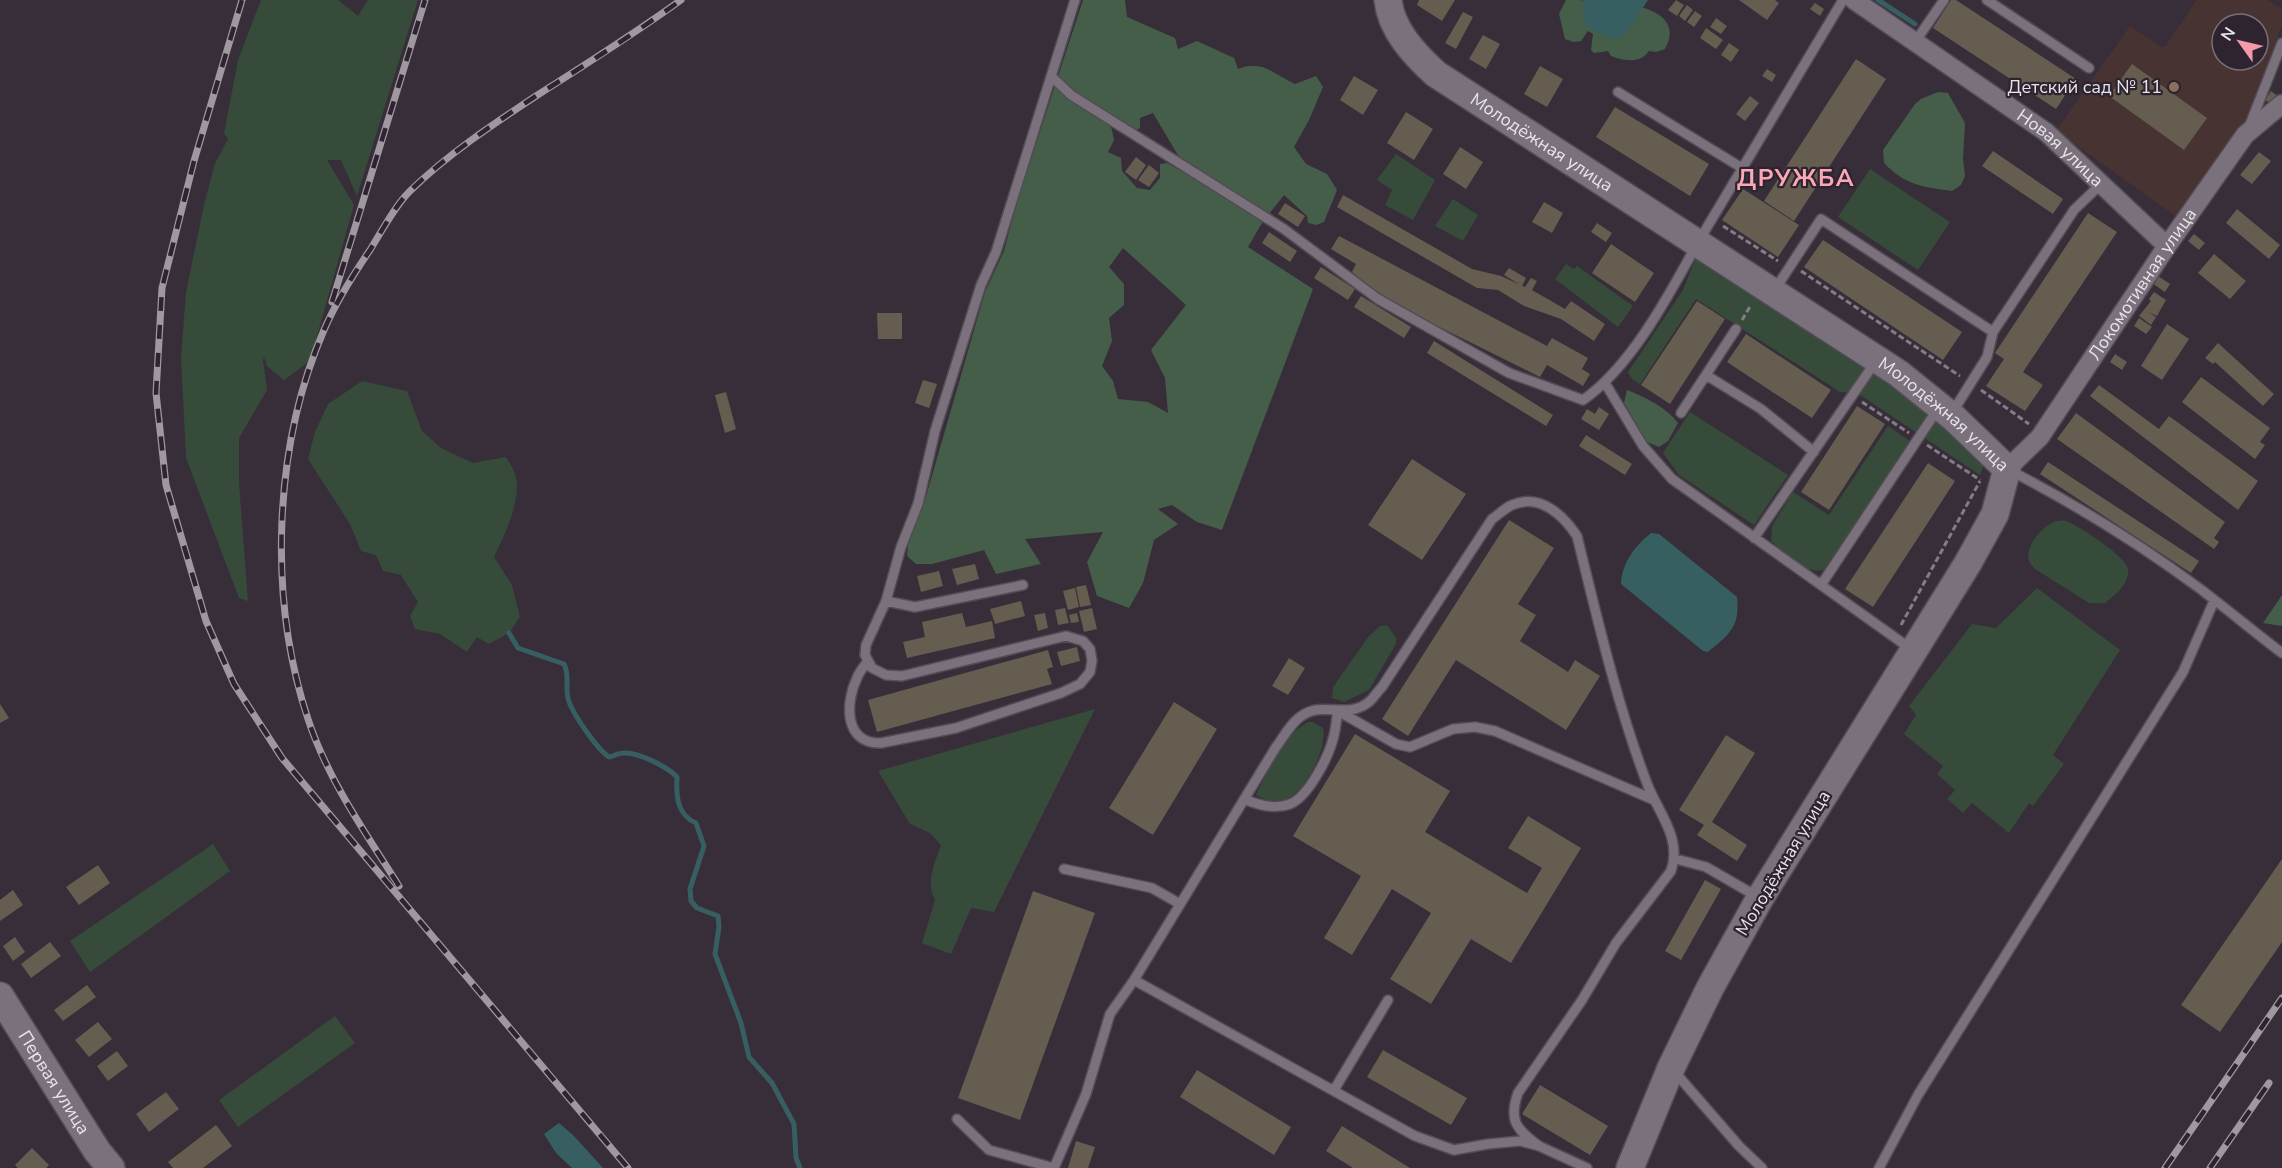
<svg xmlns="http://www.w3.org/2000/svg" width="2282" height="1168" viewBox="0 0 2282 1168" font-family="'Nunito Sans',sans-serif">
  <rect width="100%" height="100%" fill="#372e39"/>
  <path fill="#483333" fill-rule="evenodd" d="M2197,0H2268L2282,9V24L2252,113L2177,217L2056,131L2130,26L2161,47H2165ZM2222,24H2258V60H2222Z"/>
  <path fill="#364b3a" d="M261,0H338L358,16L368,0H418L357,196L341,160H327L354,205L310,361L284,380L267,366L264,357L263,360L267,390L239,438V483L248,601L239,598L186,458L181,357L186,292L204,205L215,163L228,139L224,133L238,60Z
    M1396,154L1435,180L1413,220L1385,205L1392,190L1377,180Z
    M1870,169L1950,222L1918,270L1838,217Z
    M1453,199L1478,215L1463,241L1435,226Z
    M1695,260H1702L1910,395L1985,462L1980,475L1857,393L1840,392L1696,299L1640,384L1632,379L1628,372L1683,290Z
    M1566,264L1574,269L1577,266L1633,306L1618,327L1555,279Z
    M362,381L407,391L422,431L441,448L473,463L506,457C509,462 513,468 515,474C523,498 504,536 494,557L512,585L520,617L509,633L489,644L477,637L467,652L440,634L415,629L410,616L418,602L401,575L383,571L376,555L361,551L350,524L308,459L315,432L328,404Z
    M1690,412L1788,475L1754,525L1679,475L1663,453Z
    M1888,426L1910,441L1824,570C1804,574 1786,553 1771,541L1772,526L1793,492L1829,515Z
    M2056,521C2060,521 2063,520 2066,521C2078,525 2127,557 2128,569C2130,582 2115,596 2105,603H2089L2035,569C2034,568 2029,562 2029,561C2024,545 2044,525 2056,521Z
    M2037,588L2120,650L2053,755L2064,764L2033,806L2029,803L2009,833L1972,803L1963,813L1947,799L1955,790L1937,774L1943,766L1904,734L1916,715L1909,706L1972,624L1996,628Z
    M1387,625L1396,638V644L1369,690L1344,702L1332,698L1333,687L1369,636L1380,626Z
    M1095,709L994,912L971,908L951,954L922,943L935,900C925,883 935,862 941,845L930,833L910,824L878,771Z
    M1308,722H1312L1323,728C1328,748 1304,795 1284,800C1274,803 1264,799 1256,795C1267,771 1283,735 1308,722Z
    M213,844L230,871L90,972L70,941Z
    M335,1016L355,1043L238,1127L219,1100Z"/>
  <path fill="#455e4a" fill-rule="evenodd" d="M1083,0H1125L1127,17L1175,38L1178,49L1197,41L1234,58L1238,69C1263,59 1274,75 1295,84L1316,76L1323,87L1309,120L1294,147L1306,164L1327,174L1337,190L1324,222L1316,225L1308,223L1307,216L1284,195L1262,223L1248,247L1313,289L1222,530L1197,522L1172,505L1158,509L1178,524L1154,540L1143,583L1129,608L1097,596L1087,562L1103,532L1025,539L1041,564L996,574L984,550L932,564H916L907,556L908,545L927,493L985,292L1004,251L1016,205ZM1153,113L1179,157L1204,184L1167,163L1160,164V178L1150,190L1137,188L1122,171L1121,158L1108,152L1114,140L1111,126L1128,135L1140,128V118ZM1123,248L1186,305L1151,350L1165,378L1168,413L1148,402L1118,399L1113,381L1102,366L1112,341L1109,318L1124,305V284L1109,267Z
    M1566,0C1598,0 1692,0 1665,49L1656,52L1649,51C1640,64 1624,61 1611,56L1608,51L1594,53L1591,50L1593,34L1588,31L1581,41L1574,42L1565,39L1559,14Z
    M1938,92L1948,93L1965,123L1963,159L1965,176L1961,185L1952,191C1922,187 1905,185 1884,163L1883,150L1915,104L1921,99Z
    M1627,390C1645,397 1667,408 1678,423L1668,441L1659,447L1647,442L1624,403Z
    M2282,595V626L2263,623Z"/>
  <path fill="#375f61" d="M1585,0H1648L1629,29L1618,39C1594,32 1576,29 1585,0Z
    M1651,533L1659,534L1737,597C1740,627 1730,634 1708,652L1703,651L1621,584C1622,563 1634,547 1651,533Z
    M559,1123L574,1136L603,1168H572L556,1153L544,1134Z"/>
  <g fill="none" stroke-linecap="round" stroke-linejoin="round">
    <path stroke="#375f61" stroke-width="5" d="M1878,0L1915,24
      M509,633L518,648L564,664C570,676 565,686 568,698C571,712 597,749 609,757C613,756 619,753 624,753C638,752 668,767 677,777C676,796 677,815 696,823L704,846L690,889L691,901L697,908L718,916L719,927L715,954L741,1023L749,1057L772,1083L794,1124L796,1158L800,1168"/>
  </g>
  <path fill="#655d50" d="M1419,0H1455L1442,21L1417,5Z
    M1676,0L1684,5L1677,16L1668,10Z
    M1739,0H1775L1779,3L1767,20Z
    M1951,0H1956L2076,79L2056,109L1933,28Z
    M1815,3L1824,9L1820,16L1810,9Z
    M1687,5L1693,10L1685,21L1679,16Z
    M1695,11L1702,16L1694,27L1687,22Z
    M1463,12L1473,17L1456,49L1445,43Z
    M1716,18L1727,26L1721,34L1710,27Z
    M1706,28L1723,40L1716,49L1700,38Z
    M1483,35L1500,44L1486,69L1469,59Z
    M1729,43L1739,50L1731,62L1721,55Z
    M1856,59L1886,79L1794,221L1764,201Z
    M2132,64L2207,118L2184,150L2109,96Z
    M1540,66L1563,79L1547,107L1524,94Z
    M1767,69L1776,75L1772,82L1762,76Z
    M1354,76L1378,90L1363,115L1340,100Z
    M2271,91L2279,97L2273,105L2265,100Z
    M1750,96L1759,103L1745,121L1736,114Z
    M1615,107L1709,164L1690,196L1596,137Z
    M1406,112L1433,129L1414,160L1387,143Z
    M1460,147L1483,162L1466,189L1443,174Z
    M1993,151L2063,199L2053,214L1982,166Z
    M2259,152L2271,161L2252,184L2240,175Z
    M1136,157L1146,165L1136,180L1125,172Z
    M1149,165L1159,173L1149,187L1138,180Z
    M1743,189L1799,225L1778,257L1722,220Z
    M1343,195L1472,269L1501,276L1525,287L1531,278L1537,281L1532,290L1565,309L1571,301L1605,324L1594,341L1561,319L1524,306L1498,290L1477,288L1337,207Z
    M1544,202L1563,213L1552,233L1532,222Z
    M1285,203L1305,216L1298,227L1278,214Z
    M2237,209L2280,245L2269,259L2226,223Z
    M2088,213L2117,232L2023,372L2043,385L2025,411L1986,386L2004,359L1995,353Z
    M1597,223L1612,233L1606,242L1591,232Z
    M1269,232L1297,251L1290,262L1262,243Z
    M2194,234L2205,243L2199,250L2188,241Z
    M1339,236L1547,346L1552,338L1588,358L1582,369L1590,374L1583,386L1547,365L1540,377L1401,308L1378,294L1352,272L1356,264L1331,249Z
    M1823,240L1962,332L1943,360L1804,267Z
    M1611,244L1654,273L1635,302L1592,273Z
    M2214,254L2246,281L2230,299L2198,273Z
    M1321,267L1355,289L1348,300L1314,278Z
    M1509,268L1526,278L1522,286L1504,275Z
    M2158,276L2170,284L2165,292L2152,283Z
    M2154,292L2166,300L2157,316L2148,312L2156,317L2151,325L2139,316L2151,301L2149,299Z
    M1361,296L1411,327L1404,338L1354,307Z
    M1697,301L1725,319L1670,404L1641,385Z
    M877,313H902V339H878Z
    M2139,318L2152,327L2146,334L2134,326Z
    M2167,324L2189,339L2162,380L2141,366Z
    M1746,334L1831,390L1812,418L1727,362Z
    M1434,341L1553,415L1546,426L1427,353Z
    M2218,343L2274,394L2263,406L2215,362L2213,364L2205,358Z
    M2115,354L2127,362L2122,370L2110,362Z
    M2201,377L2270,428L2260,442L2265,445L2255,459L2182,402Z
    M923,380L937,384L929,408L915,403Z
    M2099,385L2159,429L2169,416L2258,481L2238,510L2090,396Z
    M726,392L736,429L725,433L715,395Z
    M1857,406L1885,424L1829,510L1801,492Z
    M1599,407L1609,414L1599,430L1581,419L1587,409L1595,414Z
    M2076,413L2225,522L2214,538L2219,542L2214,549L2057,439Z
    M1586,435L1632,464L1625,475L1579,446Z
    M1412,459L1466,494L1422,560L1368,525Z
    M2048,462L2199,561L2191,573L2040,474Z
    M1928,463L1955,481L1873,607L1845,589Z
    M1509,520L1554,548L1518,604L1536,615L1520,641L1568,672L1575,660L1600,676L1566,730L1456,660L1408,736L1382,719Z
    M975,564L979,579L957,585L952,569Z
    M939,571L943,586L921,592L917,576Z
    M1086,585L1091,605L1080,607L1076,587Z
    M1075,588L1079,607L1068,610L1063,591Z
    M1021,601L1025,616L995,624L990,609Z
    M1065,608L1069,623L1058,625L1055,610Z
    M1092,608L1097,629L1084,632L1079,611Z
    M962,613L966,627L992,621L995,638L907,658L903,642L925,637L922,622Z
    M1045,613L1048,628L1038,631L1034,615Z
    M1077,613L1079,622L1071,623L1069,615Z
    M1077,647L1080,661L1061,666L1057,652Z
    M1048,650L1053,667L1047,669L1052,684L877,732L868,700Z
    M1289,658L1305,668L1288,695L1272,686Z
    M1174,702L1217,729L1153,835L1109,808Z
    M0,704L9,718L0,723Z
    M1355,734L1450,791L1425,832L1527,893L1542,868L1508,848L1528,816L1581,848L1511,963L1471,939L1431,1004L1390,979L1431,913L1392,889L1352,955L1324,938L1361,876L1293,836Z
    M1726,735L1755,753L1712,822L1747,845L1737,861L1697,835L1704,825L1679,810Z
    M2282,859V942L2220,1032L2181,1005Z
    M98,865L110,883L79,905L66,887Z
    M1705,880L1721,889L1681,960L1665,951Z
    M13,890L23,905L0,921V900Z
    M1033,891L1095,913L1020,1120L958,1098Z
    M15,937L25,952L13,961L3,946Z
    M50,942L61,956L31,978L21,964Z
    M87,985L96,997L63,1021L54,1010Z
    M98,1022L112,1039L89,1057L75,1040Z
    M1383,1050L1467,1098L1451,1125L1367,1077Z
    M117,1051L128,1066L108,1081L97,1066Z
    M1197,1070L1291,1127L1274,1155L1180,1097Z
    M1540,1085L1608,1126L1590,1155L1522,1114Z
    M166,1092L179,1109L149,1132L136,1114Z
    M216,1125L232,1146L203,1168H173L168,1162Z
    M1342,1126L1410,1168H1353L1326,1151Z
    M1076,1141L1095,1147L1088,1168H1068Z
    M32,1148L49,1165L46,1168H18L15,1165Z"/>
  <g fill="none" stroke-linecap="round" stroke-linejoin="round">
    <g stroke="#534c55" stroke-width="12">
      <path id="lane" d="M1987,0L2089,68
        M1915,42L1944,0
        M1051,76L1071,95L1284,229L1378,299L1509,373L1583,400C1631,367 1669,295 1697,244L1843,0
        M1618,92L1742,168
        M2249,127L2282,43
        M1774,291L1821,219L1993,332
        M1706,375L1761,409L1814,452
        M1605,383L1643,446L1672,479L1911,649
        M1681,413L1736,329
        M1952,413L1987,357L1993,332L2074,210L2102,183
        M2009,470C2073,503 2141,545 2199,588C2227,609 2254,632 2282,653
        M1754,538L1876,361
        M1821,585L1939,407
        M886,601L915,607L1023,585
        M867,662C864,667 859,672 857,678C845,703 844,744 881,743L956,728L1061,693L1080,684L1090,672L1092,661L1090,649L1083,641L1066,636L902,676L886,675L872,668L865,655L866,645L886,601L901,547L918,504L935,431L981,285L996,252L1075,0
        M1244,799C1258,805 1275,810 1290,804C1308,797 1328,758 1333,739C1336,730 1336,720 1338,711L1396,744L1410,747L1453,729L1475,727L1495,731L1654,800
        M1676,859L1706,867L1758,897
        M1064,869L1152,888L1180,904
        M1134,980L1415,1136L1454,1150L1488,1144L1520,1141L1539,1146L1587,1168
        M1673,1070L1739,1146L1762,1168
        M1334,1090L1388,1000
        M957,1119L989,1150L1054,1168
        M1054,1168L1086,1094L1110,1014L1134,980L1276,747C1283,738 1292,721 1303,715C1323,701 1349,720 1370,701C1374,697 1378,691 1382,687L1492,519C1498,515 1505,508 1512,505C1540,493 1563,515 1577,536C1598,621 1617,705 1648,786C1660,815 1682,839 1671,871L1616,943L1582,1000L1518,1093C1508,1121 1517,1130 1539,1146
        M1879,1168L1918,1095L2183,672L2214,601"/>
    </g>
    <g stroke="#534c55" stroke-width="21">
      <g id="street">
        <path id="s1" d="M1854,0L2046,132L2167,246"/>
        <path id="s2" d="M2007,469L2040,437L2167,246L2245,135L2282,104"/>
      </g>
    </g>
    <g stroke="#534c55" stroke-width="30">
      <g id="secondary">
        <path id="s3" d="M1388,0C1391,30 1415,55 1436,74L1898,373L1954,418L2007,469L1995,514L1968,563L1760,898L1710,988L1671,1068L1630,1168"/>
        <path id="s4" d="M0,996L97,1151L111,1168"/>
      </g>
    </g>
    <path stroke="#847c86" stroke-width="3" stroke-dasharray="6 3" stroke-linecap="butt" d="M1723,226L1778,261
      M1801,271L1960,376
      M1742,320L1751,305
      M1981,390L2029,424
      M1862,402L1909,433
      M1927,445L1980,480
      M1901,625L1980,481"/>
    <use href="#lane" stroke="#7a717d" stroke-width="9"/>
    <use href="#street" stroke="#7a717d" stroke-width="18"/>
    <use href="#secondary" stroke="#7a717d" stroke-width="27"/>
    <g stroke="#9f98a1" stroke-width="7">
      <path id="rail" d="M242,0L194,161L162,288L156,393L166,485L206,621L234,684L282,758L628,1168
        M332,302L425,0
        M399,886C365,832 328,780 308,719C268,599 273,447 324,330C336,302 353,275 370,250C382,231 394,207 410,191C448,154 492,125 536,96C585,65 634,34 681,0
        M2165,1168L2282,998
        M2210,1168L2269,1083"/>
    </g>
    <use href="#rail" stroke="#2d242f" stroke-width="4.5" stroke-dasharray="14" stroke-linecap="butt"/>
  </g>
  <circle fill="#8d6e63" stroke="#2d242f" stroke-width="2" cx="2174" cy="87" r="6"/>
  <g text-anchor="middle" stroke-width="4.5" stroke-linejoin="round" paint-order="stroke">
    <g font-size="18" fill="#e9e4eb" stroke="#2d242f" text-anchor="end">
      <text x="2162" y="93">Детский сад № 11</text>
    </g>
    <g font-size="18" fill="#e9e4eb" stroke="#2d242f">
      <text dy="6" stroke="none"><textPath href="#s3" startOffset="216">Молодёжная улица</textPath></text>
      <text dy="6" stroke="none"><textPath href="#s1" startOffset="254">Новая улица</textPath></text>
      <text dy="6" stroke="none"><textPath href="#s2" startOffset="230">Локомотивная улица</textPath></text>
      <text dy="6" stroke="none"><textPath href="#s3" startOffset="702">Молодёжная улица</textPath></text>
      <text transform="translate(1783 863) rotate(-59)" y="6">Молодёжная улица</text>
      <text dy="6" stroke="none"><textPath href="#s4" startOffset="102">Первая улица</textPath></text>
    </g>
    <g font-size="24" font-weight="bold" letter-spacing="1.5" fill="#fba7b8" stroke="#2d242f">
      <text x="1796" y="186">ДРУЖБА</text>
    </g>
  </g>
  <g transform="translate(2240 42) rotate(304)"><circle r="28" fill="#2d242f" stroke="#78717a" stroke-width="1.5"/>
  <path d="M0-4.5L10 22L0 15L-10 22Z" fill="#f29aac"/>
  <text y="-9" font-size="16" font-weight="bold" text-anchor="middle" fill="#e9e4eb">N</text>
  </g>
</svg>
